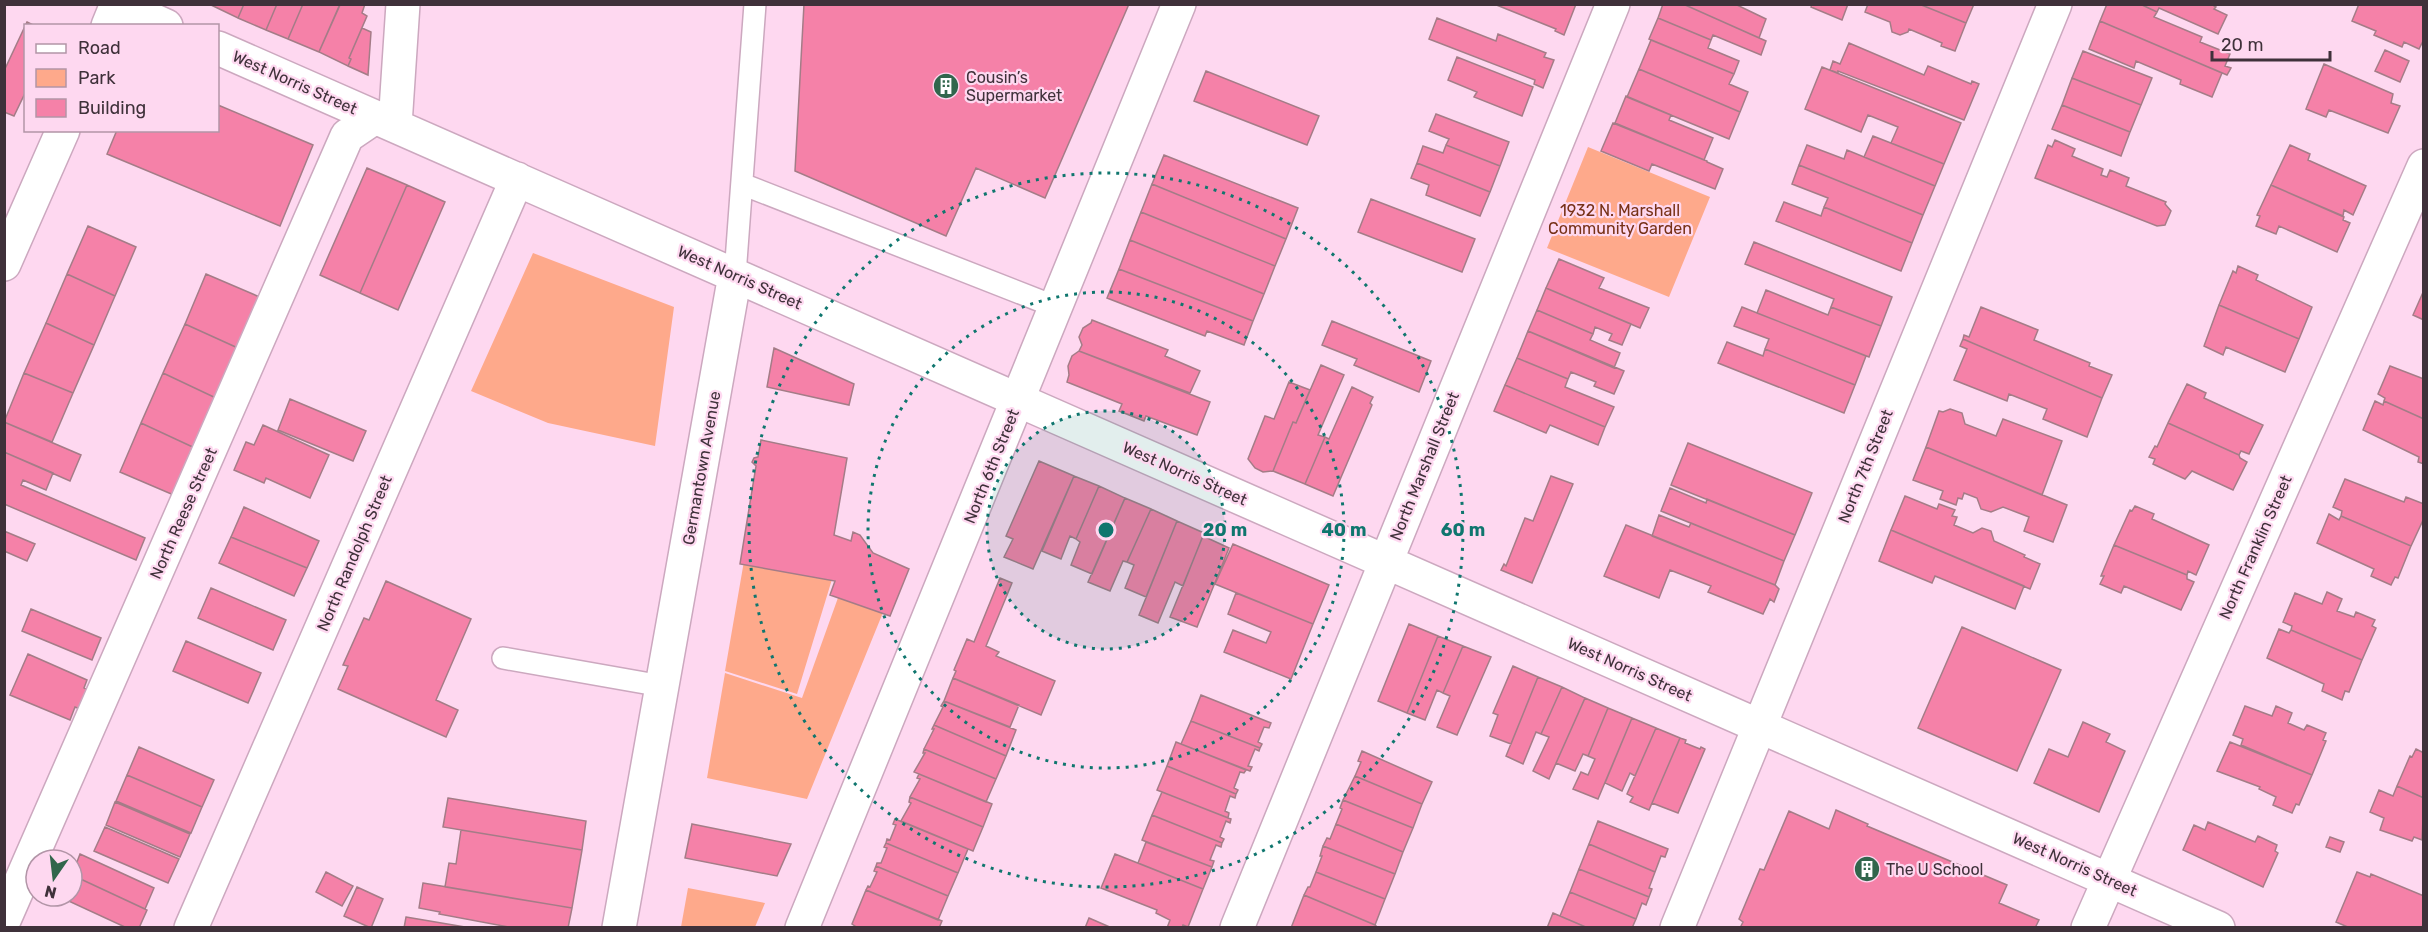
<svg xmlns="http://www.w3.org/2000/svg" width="2428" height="932" viewBox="0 0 2428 932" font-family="Rubik,sans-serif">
  <rect width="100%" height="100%" fill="#fed8f0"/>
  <path fill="#fea98b" d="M1588,147L1710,197L1669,297L1547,248Z
    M533,253L674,307L655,446L548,423L471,391Z
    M744,561L833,576L797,694L725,671Z
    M839,595L884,610L807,799L707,778L725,673L802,698Z
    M688,888L765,903L755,927H681Z"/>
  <path fill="#f581a8" stroke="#a47c87" stroke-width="1.5" d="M209,4H244L238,18Z
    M244,4H277L266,30L238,18Z
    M277,4H303L288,39L266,30Z
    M303,4L340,5L319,52L288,39Z
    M365,4L362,13L367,16L349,58L351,59L348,66L319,52L340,4Z
    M804,4H1129L1045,198L976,168L946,236L795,171Z
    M1494,4H1576L1564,35L1555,31L1556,29Z
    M1663,4H1683L1766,41L1761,55L1713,35L1711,40L1658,18Z
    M1683,4H1735L1766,19L1759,38Z
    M1812,4H1848L1842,20L1811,7Z
    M1868,4H1919L1966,23L1955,51L1941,46L1942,43L1909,29L1908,32L1900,35L1892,32L1890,22L1865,12Z
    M1919,4H1974L1966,23Z
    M2107,4H2140L2157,12L2154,17L2202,37L2200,42L2230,54L2225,66L2231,68L2227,75L2100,21Z
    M2140,4H2211L2216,7L2214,9L2227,15L2218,34L2159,8L2157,12Z
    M2359,4H2424V39L2419,49L2404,42L2402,47L2374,35L2376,31L2352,21Z
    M1437,18L1496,41L1498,34L1546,53L1544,57L1554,60L1543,88L1534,84L1535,80L1429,39Z
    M1658,18L1711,40L1708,48L1739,61L1734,74L1649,39Z
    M2100,21L2222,73L2212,97L2180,84L2181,80L2136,61L2134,68L2089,49Z
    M27,22L35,26H26V91L14,116L4,112V71Z
    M362,28L371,32L368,75L348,66L351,59L349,58Z
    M1651,40L1734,74L1729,84L1748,92L1740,112L1639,69Z
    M1849,43L1924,75L1928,66L1971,84L1972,81L1979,84L1964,120L1838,71V73L1830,70L1833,61L1840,64Z
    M2385,50L2409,61L2400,82L2375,71Z
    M2083,51L2152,78L2141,105L2072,78Z
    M1457,57L1533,87L1522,116L1474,97L1477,92L1448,80Z
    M2324,64L2393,94L2391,103L2400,106L2388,133L2329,110L2326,117L2306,109Z
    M1822,67L1961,123L1944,164L1891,143L1898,127L1868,115L1861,132L1805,109Z
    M1639,69L1740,112L1729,139L1627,97Z
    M1206,71L1319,116L1307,145L1194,101Z
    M2072,78L2141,105L2130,132L2062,105Z
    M1626,96L1671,115L1669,120L1713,138L1704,160L1615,123Z
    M218,105L313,145L280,226L107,154L117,130H218Z
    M2062,105L2130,132L2121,156L2052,129Z
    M1436,114L1509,142L1500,166L1446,145L1449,139L1429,131Z
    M1613,123L1707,161V162L1723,169L1715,189L1652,164L1649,171L1601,151Z
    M1873,136L1944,164L1935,186L1864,157Z
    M2055,140L2075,149L2072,156L2103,169L2101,175L2107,177L2110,170L2129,178L2126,186L2166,202L2165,204L2171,211L2165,225L2157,226L2035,178L2048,145L2052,147Z
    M1446,145L1500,166L1490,192L1417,163L1423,146L1443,153Z
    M1807,145L1844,159L1847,150L1935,186L1923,215L1799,165Z
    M2290,145L2310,154L2308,160L2366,186L2353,215L2344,210L2343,216L2271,185Z
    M1164,155L1298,208L1286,239L1152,184Z
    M1417,163L1490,192L1480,216L1426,195L1429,185L1411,178Z
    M1799,165L1923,215L1912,243L1824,207L1828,198L1792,184Z
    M367,168L407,185L360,293L320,275Z
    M1152,184L1286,239L1275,266L1141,212Z
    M407,185L445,202L398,310L360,293Z
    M2271,185L2344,217L2343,220L2350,223L2337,252L2279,226L2276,234L2256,226L2260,216L2257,215Z
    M1371,199L1475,239L1462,272L1358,232Z
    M1784,202L1821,216L1824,207L1912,243L1901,271L1776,221Z
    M1141,212L1275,266L1264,294L1130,240Z
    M88,226L136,247L115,296L67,274Z
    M1130,240L1264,294L1253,321L1119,269Z
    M1754,242L1892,297L1881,326L1831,307L1834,299L1745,264Z
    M1559,259L1604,278L1599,288L1649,308L1640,328L1546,288Z
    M2238,266L2258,275L2256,280L2312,307L2299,339L2219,305L2233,271L2236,273Z
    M1119,269L1253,321L1244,345L1207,331L1205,336L1107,298Z
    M67,274L115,296L94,345L46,323Z
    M206,274L262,298L240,349L185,324Z
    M1546,288L1631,324L1622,345L1609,340L1612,334L1595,327L1593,334L1537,310Z
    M1766,290L1828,315L1831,307L1881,326L1869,357L1757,313Z
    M2424,290V320L2413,315Z
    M2219,305L2299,339L2285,372L2226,347L2223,355L2204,346Z
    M1742,307L1866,356L1855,385L1765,349L1769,339L1734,326Z
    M1981,307L2038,330L2034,340L2090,363L2089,366L2112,375L2102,398L1963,339L1964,335L1969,337Z
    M1537,310L1593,334L1590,340L1620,353L1614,368L1528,331Z
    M1092,320L1168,350L1165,356L1200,371L1190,393L1079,351L1082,345L1079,337L1083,328L1091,323Z
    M1332,321L1431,361L1419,392L1354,365L1357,359L1322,345Z
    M46,323L94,345L73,393L24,373Z
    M185,324L240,349L218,399L163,373Z
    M1528,331L1624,371L1614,394L1594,386L1596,382L1571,372L1568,379L1517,358Z
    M1963,339L2102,398L2087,437L2043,419L2047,409L2009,394L2007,401L1954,380L1967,349L1960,346Z
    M1727,342L1763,356L1765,349L1855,385L1844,413L1718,363Z
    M774,348L854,384L849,405L767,387Z
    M1079,351L1210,402L1197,435L1146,416L1144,421L1119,411L1122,404L1067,382L1069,375L1068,366L1072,356Z
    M1517,358L1568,379L1565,387L1614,407L1605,427L1505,385Z
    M1321,365L1344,375L1318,435L1325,437L1305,484L1273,471L1293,422L1296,423Z
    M2390,366L2424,379V419L2384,401L2385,398L2378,394Z
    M24,373L73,393L52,442L4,422Z
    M163,373L218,399L197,449L141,423Z
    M1289,382L1310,390L1296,423L1293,422L1273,471L1263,472L1255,468L1248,459L1265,416L1274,419Z
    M2187,384L2206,393L2204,398L2263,425L2249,454L2241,451L2239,455L2168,423Z
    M1505,385L1605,427L1598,445L1550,425L1546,433L1494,411Z
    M1352,387L1373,397L1370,403L1372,405L1333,496L1305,484L1325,437L1329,439Z
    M290,399L366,431L353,461L278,430Z
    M2375,401L2383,405L2384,401L2424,419V464L2418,462L2419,457L2363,430Z
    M1950,409L1962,413L1965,424L1996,436L2003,419L2062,441L2042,495L1926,447L1939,411L1943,412Z
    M4,422L81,455L70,481L4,452Z
    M141,423L197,449L176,496L120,472Z
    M2168,423L2239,455L2240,458L2247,462L2233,490L2192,471L2185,479L2153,464L2155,459L2149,457L2155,446L2157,447Z
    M263,425L329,455L310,498L266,478L264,483L234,470L246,442L254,445Z
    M761,440L847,458L834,535L851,541L853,532L860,535L873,553L909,569L890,616L830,595L835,581L740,564L756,466L752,462L754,458L758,457Z
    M1688,443L1812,493L1795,535L1671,485Z
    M1926,447L2067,505L2053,542L2024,531L2029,517L2003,507L1991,512L1981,509L1977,498L1964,493L1962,499L1958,498L1956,505L1940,499L1943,491L1913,480Z
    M4,452L53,473L46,490L23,480L21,485L145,538L136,560L4,504Z
    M1039,461L1074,476L1033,569L1004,557L1013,539L1006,536Z
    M1074,476L1099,486L1076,539L1070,536L1061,559L1042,551Z
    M1551,476L1573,484L1532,583L1501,570L1504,564L1506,566L1525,518L1533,521Z
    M2345,479L2404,502L2406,497L2424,504V518L2411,546L2341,516L2342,511L2333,507Z
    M1099,486L1125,498L1092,574L1071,565L1080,542L1076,539Z
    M1670,488L1706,503L1707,499L1795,535L1784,561L1661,511Z
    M1905,496L1937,509L1939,504L1955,510L1952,516L1957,517L1954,525L1973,533L1982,528L1991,531L1994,541L2025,555L2024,557L2040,564L2030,589L1891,530Z
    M1125,498L1151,509L1127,562L1123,561L1110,591L1088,582Z
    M2135,506L2154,514L2152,519L2209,545L2196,575L2188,571L2187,575L2114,545L2130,510L2132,511Z
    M244,507L319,541L307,568L231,537Z
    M1151,509L1177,521L1146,597L1125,588L1134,565L1127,562Z
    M2329,514L2339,520L2341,516L2411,546L2398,578L2395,577L2391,585L2371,576L2374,569L2317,543Z
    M1659,515L1689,527L1691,523L1784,561L1775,585L1652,536Z
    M1177,521L1204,533L1183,586L1175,582L1158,623L1139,615Z
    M1626,525L1775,585L1779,589L1774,602L1770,599L1763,614L1708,592L1711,586L1670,570L1659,598L1604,576Z
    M1891,530L2024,586L2015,609L1935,576L1932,583L1879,561Z
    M4,531L35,544L27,561L4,551Z
    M1203,536L1229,548L1197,627L1170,617Z
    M231,537L307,568L294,596L219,563Z
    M1233,544L1329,585L1313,624L1215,584Z
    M2114,545L2187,575V579L2194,582L2181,610L2124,586L2121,593L2100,584L2104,576H2101Z
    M1000,578L1012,583L986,646L999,652L996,656L1055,681L1041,715L953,678L956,671L954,670L967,639L974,642Z
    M386,581L471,619L436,700L458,710L446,737L338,689L348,666L343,665L364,618L369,620Z
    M211,588L286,620L273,650L198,618Z
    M2327,592L2342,599L2337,611L2354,617L2356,612L2375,620L2372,626L2376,628L2362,660L2291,630L2292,626L2283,622L2295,593L2322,604Z
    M1236,593L1313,624L1291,679L1224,652L1233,630L1266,643L1271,632L1228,614Z
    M31,609L101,638L92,660L22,631Z
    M1409,624L1438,636L1407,713L1378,701Z
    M1962,627L2061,670L2017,771L1918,728Z
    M2279,629L2289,633L2291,630L2362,660L2349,692L2345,691L2342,700L2322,691L2324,684L2267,658Z
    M1438,636L1463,646L1443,693L1437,690L1425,720L1407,713Z
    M186,641L261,673L248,703L173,671Z
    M1463,646L1491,657L1457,735L1437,727L1450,696L1443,693Z
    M28,654L87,680L84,688L88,690L80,709L75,707L70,720L10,695Z
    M1513,666L1538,677L1511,744L1490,736L1498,715L1493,713Z
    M1538,677L1562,687L1541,734L1536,732L1523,764L1506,756Z
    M953,678L1019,705L1010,727L944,701Z
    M1562,687L1585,698L1549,779L1533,771L1549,737L1541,734Z
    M1201,695L1271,723L1269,728L1264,727L1258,742L1262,744L1260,748L1191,721Z
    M1585,698L1608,708L1588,756L1583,754L1575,771L1556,763Z
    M944,701L1016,730L1006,756L934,725L943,707L941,706Z
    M2245,706L2272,716L2276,706L2292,713L2288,723L2304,730L2307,725L2326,733L2323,740L2326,741L2312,775L2241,745L2243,739L2233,735Z
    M1608,708L1632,718L1598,799L1573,789L1581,772L1588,775L1595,759L1588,756Z
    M1632,718L1656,728L1635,776L1630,773L1622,791L1605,783Z
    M1191,721L1260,748L1259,751L1255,749L1248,766L1252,767L1250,771L1181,744Z
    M2083,722L2110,734L2106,742L2125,751L2099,812L2034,783L2049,749L2068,757Z
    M934,725L1006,756L996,779L924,749L934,729H932Z
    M1656,728L1680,738L1649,810L1630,802L1633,797L1627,794Z
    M1680,738L1686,740L1685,743L1700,749L1701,747L1705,749L1678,813L1652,803Z
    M1176,742L1246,770L1244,773L1240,772L1234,788L1238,790L1236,794L1167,766Z
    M2230,742L2312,775L2299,805L2296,804L2292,813L2273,805L2276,797L2259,789L2260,787L2217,771Z
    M139,747L214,780L202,807L127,775Z
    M924,749L996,779L986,802L914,772L925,753H923Z
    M2416,749L2424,753V798L2397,786L2410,756L2412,757Z
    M1362,751L1432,782L1422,804L1355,776L1361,762L1358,761Z
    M1167,766L1236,794L1235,798L1230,796L1225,811L1229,813L1228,818L1157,790Z
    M919,774L992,804L983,827L910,797L920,779L917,778Z
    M127,775L202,807L191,833L116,801Z
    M1355,776L1422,804L1413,828L1343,800Z
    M2397,786L2424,798L2422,840L2414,837L2412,841L2380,830L2384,818L2370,812L2379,790L2393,796Z
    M1162,792L1231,819L1230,823L1226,821L1220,837L1224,839L1222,843L1152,815Z
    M910,797L983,827L973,851L901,821L911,803L909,802Z
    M448,798L586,821L582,850L443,827Z
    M1343,800L1413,828L1403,852L1336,824L1342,809L1340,808Z
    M115,802L190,834L180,857L106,825Z
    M1836,810L1868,824L1867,826L2007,885L1999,903L2039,920L2035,928H1740L1743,922L1739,919L1760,869L1764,870L1789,811L1829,829Z
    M1152,815L1222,843L1221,847L1216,845L1210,860L1214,861L1212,867L1142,840Z
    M895,819L968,849L958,873L886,843L887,839L890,840L896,825L893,824Z
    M1598,821L1668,849L1665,857L1661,856L1655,872L1589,844Z
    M2208,822L2255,842L2258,836L2277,845L2275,851L2278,853L2263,887L2183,850L2194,825L2205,830Z
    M692,824L791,844L777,876L685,858Z
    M1336,824L1403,852L1395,874L1323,846L1327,838L1330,839Z
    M105,827L179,859L168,883L94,851Z
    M461,830L582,850L572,908L445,887L449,863L456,864Z
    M2330,837L2344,842L2340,852L2326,847Z
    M1146,842L1212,867L1203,889L1138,863Z
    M886,843L958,873L948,896L876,866L877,863H881L887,848L884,847Z
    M1589,844L1655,872L1649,888L1652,889L1649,897L1579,869Z
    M1323,846L1395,874L1385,899L1316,872L1322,856H1320Z
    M80,854L154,888L145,909L72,875Z
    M1115,854L1203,889L1188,927L1183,925L1182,928H1167L1170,920L1156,913L1157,910L1101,888Z
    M876,866L948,896L938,920L866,890L868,886L870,887L877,872L874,871Z
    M1579,869L1649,897L1646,905L1642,903L1636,919L1570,892Z
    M326,872L353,886L342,906L316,892Z
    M1316,872L1385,899L1375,925L1304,895L1308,887H1310Z
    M2357,872L2370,877L2371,874L2424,896V924L2421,928H2350L2336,922Z
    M72,875L147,910L139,928H127L60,897L72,896Z
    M423,883L572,908L568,928H514L439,914L440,912L419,908Z
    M357,887L383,899L371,928L344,916Z
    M866,890L942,921L939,928H858L852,924Z
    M1570,892L1636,919L1632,928H1588L1560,916Z
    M1304,895L1375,925L1378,928H1291Z
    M1553,913L1588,928H1547Z
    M406,917L471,928H404Z
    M1089,918L1112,928H1085Z"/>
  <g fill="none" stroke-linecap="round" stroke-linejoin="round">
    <g stroke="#cca8bf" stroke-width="24">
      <path id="service" d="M742,184L1056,307
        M735,275L755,4
        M503,658L662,686"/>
    </g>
    <g stroke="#cca8bf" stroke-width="36">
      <path id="minor" d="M117,4L166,26
        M218,48L2218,928
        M395,125L403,4
        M4,920L347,136L375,117
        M191,928L517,179
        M619,928L735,275
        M1237,928L1613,4
        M1677,928L2055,4
        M2088,928L2424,166"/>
    </g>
    <g stroke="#cca8bf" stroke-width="36">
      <path id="secondary" d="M108,26L117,4
        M4,264L63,130
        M802,928L1179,4"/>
    </g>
    <use href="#service" stroke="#fff" stroke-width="21"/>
    <use href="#minor" stroke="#fff" stroke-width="33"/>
    <use href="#secondary" stroke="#fff" stroke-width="33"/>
  </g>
  <circle cx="1106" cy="530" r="119" fill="#0f766e" fill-opacity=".12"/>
  <g fill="none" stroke="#0f766e" stroke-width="3" stroke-dasharray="3 6">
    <circle cx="1106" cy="530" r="119"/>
    <circle cx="1106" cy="530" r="238"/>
    <circle cx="1106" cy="530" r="357"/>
  </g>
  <defs>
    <g id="building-disc" transform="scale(1.35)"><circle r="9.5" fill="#31664c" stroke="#fed8f0"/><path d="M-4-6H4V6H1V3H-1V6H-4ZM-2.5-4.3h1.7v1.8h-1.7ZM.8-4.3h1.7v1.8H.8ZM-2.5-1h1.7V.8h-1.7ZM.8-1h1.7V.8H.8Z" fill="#fff"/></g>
  </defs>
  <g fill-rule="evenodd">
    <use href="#building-disc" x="946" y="86"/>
    <use href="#building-disc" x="1867" y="869"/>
  </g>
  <g text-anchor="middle" stroke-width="4.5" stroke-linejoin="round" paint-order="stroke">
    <g font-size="16" fill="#3f313a" stroke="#fed8f0" text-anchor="start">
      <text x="966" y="83">Cousin’s<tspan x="966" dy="18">Supermarket</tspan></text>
      <text x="1886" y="875">The U School</text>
    </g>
    <g font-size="16" fill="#3f313a" stroke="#fed8f0">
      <text transform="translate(295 82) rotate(24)" y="6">West Norris Street</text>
      <text transform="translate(740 277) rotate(24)" y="6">West Norris Street</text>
      <text transform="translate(991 466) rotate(-68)" y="6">North 6th Street</text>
      <text transform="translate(1424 466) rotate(-68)" y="6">North Marshall Street</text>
      <text transform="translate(1865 466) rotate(-68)" y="6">North 7th Street</text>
      <text transform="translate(701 468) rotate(-80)" y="6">Germantown Avenue</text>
      <text transform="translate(1185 473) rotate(24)" y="6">West Norris Street</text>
      <text transform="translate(183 513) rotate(-66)" y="6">North Reese Street</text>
      <text transform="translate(2255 547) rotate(-66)" y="6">North Franklin Street</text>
      <text transform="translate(354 553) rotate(-67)" y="6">North Randolph Street</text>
      <text transform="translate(1630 669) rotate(24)" y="6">West Norris Street</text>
      <text transform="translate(2075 864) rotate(24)" y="6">West Norris Street</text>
    </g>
    <g font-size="16" fill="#773116" stroke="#fed8f0">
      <text x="1620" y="216">1932 N. Marshall<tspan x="1620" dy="18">Community Garden</tspan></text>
    </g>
  </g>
  <circle cx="1106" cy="530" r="9" fill="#0f766e" stroke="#fed8f0" stroke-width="3"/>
  <g font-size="18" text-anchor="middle" font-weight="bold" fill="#0f766e" stroke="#fed8f0" stroke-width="4.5" stroke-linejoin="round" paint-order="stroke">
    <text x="1225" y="536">20 m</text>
    <text x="1344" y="536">40 m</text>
    <text x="1463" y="536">60 m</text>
  </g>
  <rect width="2428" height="932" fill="none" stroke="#3f313a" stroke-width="12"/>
  <rect x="24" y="24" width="195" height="108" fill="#fed8f0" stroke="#b295a7" stroke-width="1.5"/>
  <rect x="36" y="44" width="30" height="9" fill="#ffffff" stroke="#b295a7" stroke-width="1.5"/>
  <text x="78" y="54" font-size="18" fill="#3f313a">Road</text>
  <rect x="36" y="69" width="30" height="18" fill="#fea98b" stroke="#b295a7" stroke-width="1.5"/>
  <text x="78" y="84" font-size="18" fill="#3f313a">Park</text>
  <rect x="36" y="99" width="30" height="18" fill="#f581a8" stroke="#b295a7" stroke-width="1.5"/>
  <text x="78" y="114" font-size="18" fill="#3f313a">Building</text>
  <g transform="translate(54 878) rotate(194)"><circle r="28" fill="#fed8f0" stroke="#b295a7" stroke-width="1.5"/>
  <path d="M0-4.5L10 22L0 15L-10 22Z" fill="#31664c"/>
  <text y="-9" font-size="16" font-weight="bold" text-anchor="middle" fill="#3f313a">N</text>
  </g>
  <path d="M2212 51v9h118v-9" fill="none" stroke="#3f313a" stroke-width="3"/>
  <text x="2221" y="51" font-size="18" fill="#3f313a" stroke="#fed8f0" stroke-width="4.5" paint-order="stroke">20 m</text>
</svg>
